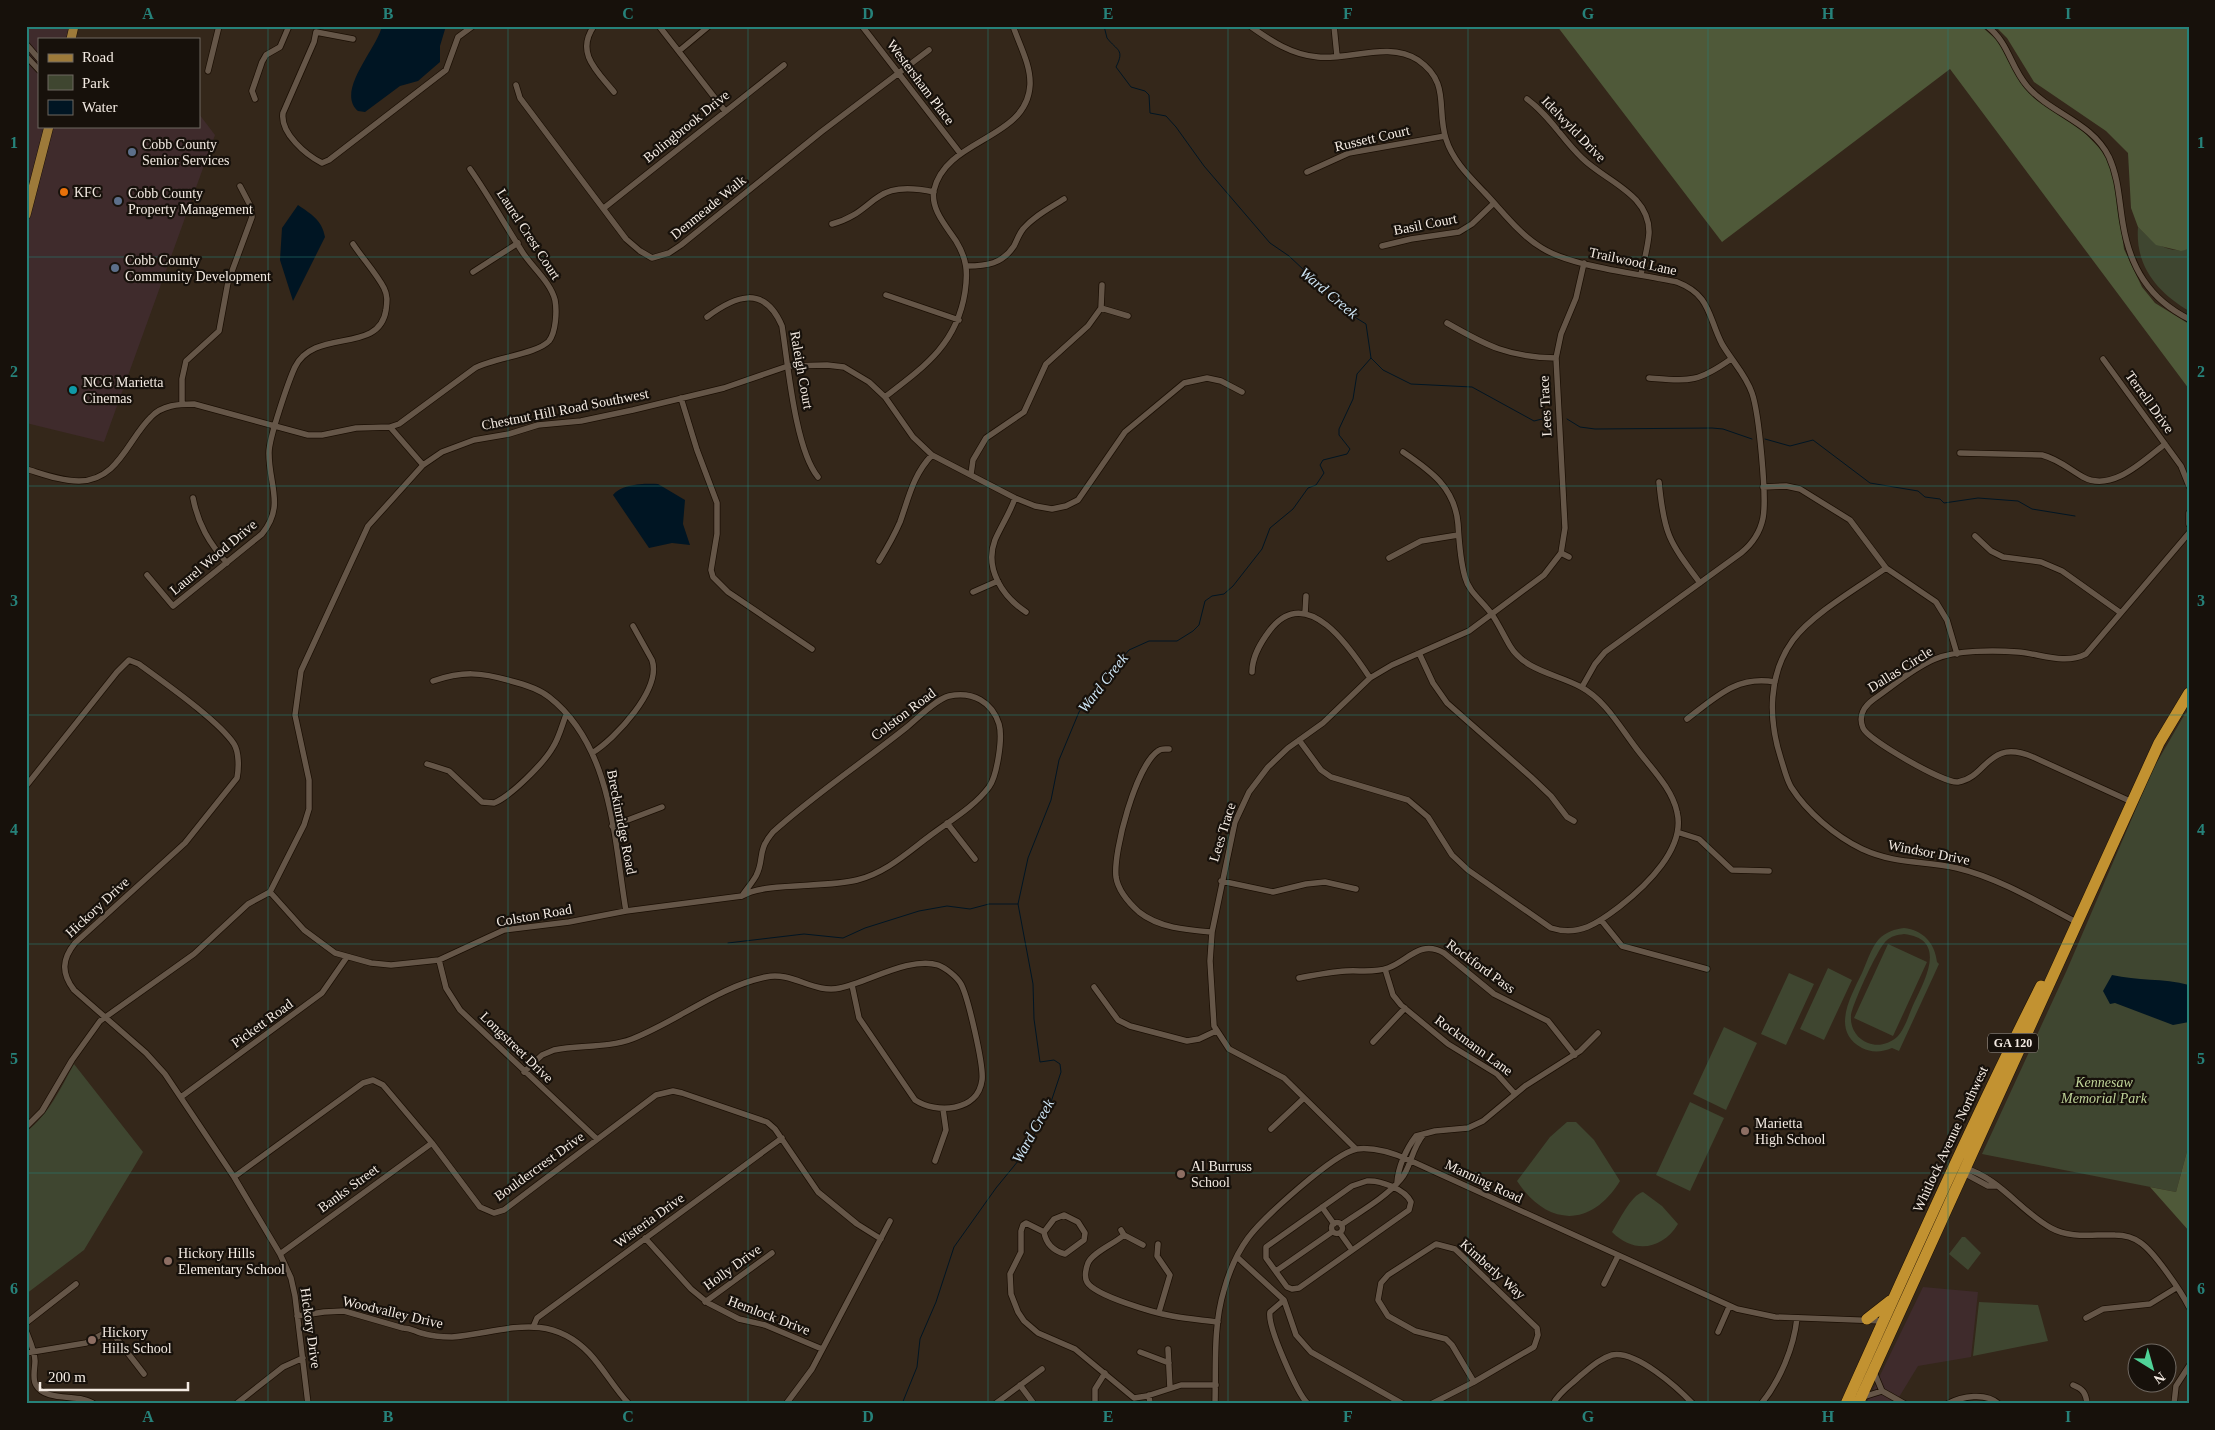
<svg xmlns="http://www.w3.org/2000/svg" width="2215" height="1430" viewBox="0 0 2215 1430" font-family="Georgia,serif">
  <rect width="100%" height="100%" fill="#34271a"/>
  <path fill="#3f2b2c" d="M26,26H69L67,36L80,39H39V126H199V114L215,135L104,442L26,423Z
    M1923,1287L1978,1292L1971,1357L1918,1366L1896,1402L1899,1404H1866Z"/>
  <path fill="#3f4630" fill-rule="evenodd" d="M2138,227C2153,242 2166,254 2189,249V311C2157,292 2135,266 2138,227Z
    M2186,712L2189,715V1144L2176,1192L1982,1154L2066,972L2153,769Z
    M1904,928C1923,930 1935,943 1937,962L1939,964L1899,1051L1892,1048C1882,1052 1872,1053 1862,1048C1830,1031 1851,996 1862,973C1867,962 1871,948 1879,939C1886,932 1895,929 1904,928ZM1904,934C1948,939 1925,980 1914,1003C1909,1014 1905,1029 1897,1037C1889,1044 1878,1047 1868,1043C1857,1039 1850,1028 1851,1016C1852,1005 1878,948 1886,941C1891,936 1897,935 1904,934Z
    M1888,944L1927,962L1893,1036L1854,1018Z
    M1828,968L1852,980L1824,1040L1800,1029Z
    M1789,973L1814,984L1786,1045L1761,1034Z
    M1724,1027L1757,1043L1726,1110L1693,1094Z
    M74,1064L143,1152L84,1250L26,1294V1132C49,1114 60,1089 74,1064Z
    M1690,1102L1724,1118L1690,1191L1656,1175Z
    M1567,1122H1576L1594,1140L1620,1181C1591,1228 1547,1227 1517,1181L1550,1137Z
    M1643,1192L1662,1206L1678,1224C1662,1250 1634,1254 1612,1232C1619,1221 1631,1195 1643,1192Z
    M1962,1237H1965L1981,1253L1968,1270L1949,1254Z
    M1979,1302L2038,1305L2048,1341L1973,1356Z"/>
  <path fill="#4f5939" d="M1557,26H1981L1999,42L2012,67L2044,104L2084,132L2107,156L2114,176L2124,249L2142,287L2155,303L2189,324V389L1950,69L1722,242Z
    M1995,26H2189V249L2181,251L2156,245L2138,227L2131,208L2128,153L2106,131L2034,82L2007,38Z
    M2189,1144V1231L2150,1187L2176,1192Z"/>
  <path fill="#001523" d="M382,26H446L440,46V62L418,81L400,86L365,112L358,111C335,91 377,49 382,26Z
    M298,205C311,214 322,220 325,237L293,301L280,260L282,228Z
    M658,484L685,500L683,524L690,545L672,543L649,548L613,495C621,484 645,483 658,484Z
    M2112,975C2137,981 2163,978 2189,985V1022L2173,1025L2115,1003L2110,1004L2103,991Z"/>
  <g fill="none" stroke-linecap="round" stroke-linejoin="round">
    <path stroke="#001523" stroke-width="1" d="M1371,358L1383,370L1411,384L1472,387L1534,421L1550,417
      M1567,419L1580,427L1595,429L1712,428L1723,429L1752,439
      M1765,439L1790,446L1813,440L1870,483L1918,491L1925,497L1940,499L1944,503L1978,498L2018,501L2032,509L2075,516
      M728,943L804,934L843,938L865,928L919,911L947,906L970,909L989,904H1018
      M902,1404L917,1367L920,1339L936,1302L954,1247L996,1188L1023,1155L1049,1108L1061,1072L1060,1064L1054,1060L1040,1062L1034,1019L1033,984L1018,904L1028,858L1051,800L1059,760L1079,712L1087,700L1129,650L1149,641H1177L1193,631L1199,625L1205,601L1212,596L1224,594L1233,586L1262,549L1270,528L1293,509L1308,488L1316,485L1324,473L1320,465L1323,460L1347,454L1350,449L1339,435V429L1353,399L1357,374L1371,358L1366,324L1353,316L1289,256L1270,243L1204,166L1176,127L1166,116L1150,113L1149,95L1145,91L1131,87L1116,67C1125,49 1117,51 1107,38L1104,26"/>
    <g stroke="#1b0f04" stroke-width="7">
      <path id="street" d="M594,26C575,53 597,71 614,92
        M659,26L725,111
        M862,26L960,153
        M1250,26C1271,41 1292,55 1318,57C1350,60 1389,41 1418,60C1451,83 1436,108 1446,139C1453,161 1469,176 1485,193C1503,212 1520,235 1542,248C1572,267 1641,274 1677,282C1711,295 1708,317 1722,344C1732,361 1746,375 1752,393C1759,413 1767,498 1763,518C1760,533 1752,544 1741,553L1605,652L1595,664L1582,687
        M1334,26L1337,56
        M1987,26C2009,43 2010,66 2027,86C2051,114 2092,122 2109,157C2119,179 2119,201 2123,224C2130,267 2149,299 2189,319
        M353,39L316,32L314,42L283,113C280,133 306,155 322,163L329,160L446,70L458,37L473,26
        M26,44L39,59
        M679,51L709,26
        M26,56L39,70
        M208,71L219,26
        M516,85L520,98L626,239L640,251L652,258L669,253L681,245L821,132L929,50
        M255,99L252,91L262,62L266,55L280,47L289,26
        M1527,99C1550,116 1562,139 1582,158C1605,181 1650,194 1649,233C1648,247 1644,261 1641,274
        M1307,172L1349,153L1445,136
        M604,208L784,65
        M832,224C878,212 870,178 934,192
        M1382,246L1411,239L1459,232L1472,224L1494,203
        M967,266C987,266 1002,264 1014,246C1017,240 1019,234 1023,229C1034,216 1050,208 1064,199
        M473,272L518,243
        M886,295L959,320
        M1101,308L1128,316
        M707,317C735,296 764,284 782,326C788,364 795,449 818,477
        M1447,323C1487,346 1508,357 1556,358
        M2103,359L2181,466L2189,486
        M1649,378C1690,381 1697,383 1731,359
        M885,397C924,367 957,344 965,292C968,272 967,259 956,241C947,227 930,209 934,190C946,138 1027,140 1030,85C1031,65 1019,44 1013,26
        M681,398L697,450L717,503V534L711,570L713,577L728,592L812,649
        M182,404V379L186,361L219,331L228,282L252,217L251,207L240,186
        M390,427L399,424L475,368C493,358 537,354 549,341C556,332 557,311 555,300C551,283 533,268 523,253C505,225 489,196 470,169
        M1960,453L2042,455C2058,459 2069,469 2083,477C2112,493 2144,460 2165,444
        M26,469C43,474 61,481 79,481C118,481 128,439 151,417C162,405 179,404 194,404L308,435H322L356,428L390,427L423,465
        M971,474L973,460L986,438L1024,412L1046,364L1088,326L1101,308L1102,285
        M1659,482C1664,535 1669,541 1700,583
        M1763,487L1786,486L1800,489L1850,520L1886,568L1936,602L1947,620L1957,654
        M193,498C198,524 209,543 227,563
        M1015,498C1010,513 1001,526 995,540C984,569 1003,597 1026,612
        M2189,513V524
        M1975,536L1991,551L2003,557L2041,562L2062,571L2121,613
        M1561,553L1569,557
        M1389,558L1421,541L1458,535
        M879,561C887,548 894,536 900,522C909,497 913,475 932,455
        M1886,568C1859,587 1812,614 1793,640C1768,674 1768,719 1781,759C1784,768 1786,778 1791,787C1807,812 1835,836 1862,849C1897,865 1923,860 1957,868C1999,878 2040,903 2078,923
        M147,575L173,606L262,534C285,506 269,485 269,454C268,440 289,380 295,367C315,327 379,355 386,310C387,302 388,296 384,288C376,273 363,259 353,244
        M973,592L998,581
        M1305,614L1306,596
        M1419,653L1433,683L1447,703L1531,777L1551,796L1567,817L1574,821
        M1252,672C1252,656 1261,642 1270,630C1307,582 1351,649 1370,678
        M433,681C463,671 480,672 511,681C523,684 539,689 549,697C612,746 614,839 626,911
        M1687,719C1716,697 1737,675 1775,682
        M1299,740L1321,770L1331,777L1408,800L1428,817L1452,855L1468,870L1551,928C1579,937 1598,923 1619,907C1646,886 1686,848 1677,812C1672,788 1650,767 1636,748C1620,727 1605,700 1581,687C1557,674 1525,671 1510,646C1504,636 1499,625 1493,616C1484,602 1469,593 1465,577C1460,560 1459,541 1458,524C1455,488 1431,471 1403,452
        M1169,749C1165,749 1161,748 1158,751C1136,766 1113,851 1116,877C1118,890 1129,903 1139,912C1159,928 1187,930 1212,932
        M592,753C615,739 662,689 652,660L633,626
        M427,764L449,771L482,802L494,803C511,796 544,763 553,747C559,738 562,725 566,715
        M26,786L117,672L129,660L139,664C163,682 218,720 234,744C239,752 239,768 237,778L185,843L75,943C62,959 61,973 74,990L146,1053L165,1074L234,1177L280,1254L291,1278L295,1296L308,1404
        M2132,802L2033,757C1987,738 1988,777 1958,782C1945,784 1868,740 1863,728C1858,716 1864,706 1874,699C1893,686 1913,668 1935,659C1956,650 1995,650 2018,652C2041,654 2065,665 2086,654L2189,533
        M947,823L975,859
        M612,826L662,807
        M1680,833L1699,839L1732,870L1769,871
        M1221,881L1273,892L1306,884L1325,882L1356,889
        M270,892L304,930L335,953L371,963L391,965L439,960L504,930L569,922L626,911L742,896C746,890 752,883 756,876C765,859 756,852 773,832C815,794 862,763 907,727C918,718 936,699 949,696C973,691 992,702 999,724C1003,738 997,776 989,787C974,807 951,820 931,835C908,852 886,873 857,880C827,888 764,882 742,896
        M1601,920L1622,946L1707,969
        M439,960L446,988L460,1010L597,1139
        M1385,969L1393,995L1401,1005L1448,1044L1497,1074L1515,1094
        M1299,978C1315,975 1330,972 1346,971C1359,970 1375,973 1388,968C1408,961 1420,939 1444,953L1494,994L1548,1021L1575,1055
        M1094,987L1118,1020L1130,1026L1187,1041L1199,1039L1216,1031
        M1373,1042L1405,1008
        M524,1072L542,1055L554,1050C579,1045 608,1048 632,1039C678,1021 718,987 766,977C792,971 814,994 840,988C868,982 911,956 938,965C946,968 957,977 961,984C968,997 984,1066 982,1080C978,1112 936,1114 915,1100L859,1018L852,985
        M181,1097L322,993L347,957
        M26,1127L42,1111L72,1060L100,1021L194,954L248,904L270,892L304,825L309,809V780L295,715L301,671L368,526L423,465L442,452L474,440L509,434L538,425L581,421L633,410L724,388L788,366L827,365L844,367L869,382L885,397L913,437L932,455L1015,498L1035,506L1052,509L1066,506L1078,500L1125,432L1184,383L1207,378L1221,381L1242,392
        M1271,1129L1304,1098
        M1356,1149L1284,1078L1229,1049L1214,1026L1210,961L1212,932L1235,822L1249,792L1268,767L1288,748L1323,723L1370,678L1392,665L1469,631L1544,575L1561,553L1565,528L1556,358L1561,334L1576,298L1584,263
        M935,1161L946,1130L943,1109
        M1964,1168C2000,1178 2020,1211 2051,1228C2071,1239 2094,1234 2115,1235C2124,1235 2133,1237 2141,1243C2154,1252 2181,1291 2189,1307
        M1962,1172L1988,1186H1997
        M234,1177L363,1083L373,1080L383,1085L432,1143L480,1207L494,1213L504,1210L656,1095L673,1091L682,1093L767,1122L775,1129L818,1192L857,1224L881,1239
        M1367,1181C1380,1180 1405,1189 1411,1202L1409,1210L1299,1288L1292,1289L1287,1287L1266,1258V1247L1352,1186Z
        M1397,1183C1398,1167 1406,1149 1416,1136L1435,1131L1468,1128L1483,1121L1525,1086L1580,1051L1598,1033
        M1322,1207L1334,1224
        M1064,1215L1078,1222L1085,1233L1084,1240L1065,1254C1054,1251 1046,1244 1044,1232L1054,1219Z
        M1331.5 1228a5.5 5.5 0 1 1 11 0a5.5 5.5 0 1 1-11 0Z
        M1341,1225C1361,1211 1385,1198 1401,1179C1411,1168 1411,1149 1424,1134
        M1121,1230L1124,1235C1114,1244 1093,1252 1088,1263C1086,1268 1084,1277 1087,1282C1095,1296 1155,1313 1172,1316C1187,1319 1203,1320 1218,1322
        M1044,1232L1026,1223L1023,1225L1021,1231V1252L1010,1274L1011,1294L1018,1312L1024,1321L1038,1333L1075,1349L1134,1398L1147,1396L1181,1385H1216
        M1340,1233L1352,1250
        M1124,1235L1143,1245
        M645,1238L691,1289L708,1303L739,1319L765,1325L822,1349
        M1158,1244L1157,1256L1170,1275L1159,1312
        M1436,1244L1455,1249L1537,1328L1538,1335L1534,1347L1474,1382L1452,1345L1446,1339L1415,1331L1388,1316L1378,1300L1381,1283L1388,1275Z
        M280,1254L432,1143
        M1237,1257L1284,1300L1296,1335L1311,1352L1403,1404
        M1276,1271L1332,1232
        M1604,1284L1618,1256
        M1284,1300L1270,1312C1267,1326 1297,1393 1308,1404
        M705,1302L772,1253
        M297,1316L324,1312L344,1311L403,1328C411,1328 414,1331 421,1333C431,1336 442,1337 452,1337C502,1333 547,1309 589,1353C604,1369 614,1388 629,1404
        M2086,1318L2103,1309L2150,1304L2176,1288
        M26,1323L76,1284
        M534,1325L537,1318L782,1138
        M26,1331C30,1341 35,1352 35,1361C35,1368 32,1379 36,1385C46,1403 81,1393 94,1404
        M1718,1332L1729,1307
        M1168,1349L1170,1388
        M1140,1352L1169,1363
        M26,1353L86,1343L110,1330L144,1374
        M1874,1372L1882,1391L1905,1404
        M1020,1385L1034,1404
        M2073,1385C2083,1389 2086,1393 2087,1404
        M1149,1395L1150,1404
        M1863,1397L1882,1391
        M236,1404L283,1367L303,1358
        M786,1404L812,1369L890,1221
        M995,1404L1042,1369
        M1095,1404V1389L1105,1373
        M1215,1404C1216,1366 1213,1326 1224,1290C1229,1272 1237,1253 1248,1238C1263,1218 1334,1153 1357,1149C1374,1147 1393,1153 1409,1160L1737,1309L1775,1317L1883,1321
        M1431,1404L1474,1382
        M1553,1404C1559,1392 1571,1385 1580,1376C1590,1368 1599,1359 1612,1355C1636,1350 1678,1388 1693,1404
        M1761,1404C1780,1381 1794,1347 1797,1318
        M1947,1404C1962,1396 1986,1392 1999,1404
        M2174,1404L2176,1386L2189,1366"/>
    </g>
    <g stroke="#1b0f04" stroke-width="10">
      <path id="primary" d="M71,39L74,26
        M26,215L49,126"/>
    </g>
    <g stroke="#1b0f04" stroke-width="12">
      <path id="highway" d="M1867,1319L1890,1301
        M1846,1404C1909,1264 1972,1123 2041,986
        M1858,1404L2159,743L2189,693"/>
    </g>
    <use href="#street" stroke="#655648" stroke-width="5.5"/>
    <use href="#primary" stroke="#9d7a3a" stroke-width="9"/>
    <use href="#highway" stroke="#c29231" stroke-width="11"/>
  </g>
  <path fill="none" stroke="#26827a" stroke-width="1" stroke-opacity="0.55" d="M268,26V1404M508,26V1404M748,26V1404M988,26V1404M1228,26V1404M1468,26V1404M1708,26V1404M1948,26V1404M26,257H2189M26,486H2189M26,715H2189M26,944H2189M26,1173H2189"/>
  <g fill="#5c6f8a" stroke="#17110b" stroke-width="2">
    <circle cx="132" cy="152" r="5"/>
    <circle cx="118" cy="201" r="5"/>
    <circle cx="115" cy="268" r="5"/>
  </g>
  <circle fill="#e8710a" stroke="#17110b" stroke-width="2" cx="64" cy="192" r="5"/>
  <circle fill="#0f9aa8" stroke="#17110b" stroke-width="2" cx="73" cy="390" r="5"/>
  <g fill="#8d6e63" stroke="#17110b" stroke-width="2">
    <circle cx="1745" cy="1131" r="5"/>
    <circle cx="1181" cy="1174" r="5"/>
    <circle cx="168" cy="1261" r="5"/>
    <circle cx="92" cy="1340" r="5"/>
  </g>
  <g text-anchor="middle" stroke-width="4.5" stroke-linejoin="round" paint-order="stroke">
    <rect fill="#17110b" stroke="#b2aaa2" stroke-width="1" x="1988" y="1033.5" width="50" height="19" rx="4"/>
    <g font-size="12" font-weight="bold" fill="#f4ebe3">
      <text x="2013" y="1047">GA 120</text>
    </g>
    <g font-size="14" fill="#f4ebe3" stroke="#17110b">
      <text transform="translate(921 82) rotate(53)" y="5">Westersham Place</text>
      <text transform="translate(686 126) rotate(-39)" y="5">Bolingbrook Drive</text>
      <text transform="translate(1574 129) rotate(46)" y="5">Idelwyld Drive</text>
      <text transform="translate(1372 138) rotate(-13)" y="5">Russett Court</text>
      <text transform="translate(708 207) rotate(-39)" y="5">Denmeade Walk</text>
      <text transform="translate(1425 224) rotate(-11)" y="5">Basil Court</text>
      <text transform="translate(529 234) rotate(57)" y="5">Laurel Crest Court</text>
      <text transform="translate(1633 261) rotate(12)" y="5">Trailwood Lane</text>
      <text transform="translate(802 370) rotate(80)" y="5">Raleigh Court</text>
      <text transform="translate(2150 402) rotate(54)" y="5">Terrell Drive</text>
      <text transform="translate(1545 406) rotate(-93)" y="5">Lees Trace</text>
      <text transform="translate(565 409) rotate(-11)" y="5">Chestnut Hill Road Southwest</text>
      <text transform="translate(213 557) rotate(-40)" y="5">Laurel Wood Drive</text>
      <text transform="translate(1900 669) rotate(-32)" y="5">Dallas Circle</text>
      <text transform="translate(903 714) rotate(-37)" y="5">Colston Road</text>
      <text transform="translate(622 822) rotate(79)" y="5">Breckinridge Road</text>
      <text transform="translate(1222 832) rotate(-73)" y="5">Lees Trace</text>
      <text transform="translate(1929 852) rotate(11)" y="5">Windsor Drive</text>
      <text transform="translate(97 907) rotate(-43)" y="5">Hickory Drive</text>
      <text transform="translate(534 915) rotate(-10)" y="5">Colston Road</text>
      <text transform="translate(1481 966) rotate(36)" y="5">Rockford Pass</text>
      <text transform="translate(262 1023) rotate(-36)" y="5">Pickett Road</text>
      <text transform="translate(1474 1045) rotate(36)" y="5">Rockmann Lane</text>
      <text transform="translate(517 1047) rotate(44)" y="5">Longstreet Drive</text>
      <text transform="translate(1950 1139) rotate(-65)" y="5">Whitlock Avenue Northwest</text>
      <text transform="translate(539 1166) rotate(-36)" y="5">Bouldercrest Drive</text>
      <text transform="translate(1484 1181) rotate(25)" y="5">Manning Road</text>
      <text transform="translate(348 1188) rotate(-36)" y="5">Banks Street</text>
      <text transform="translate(649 1220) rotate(-36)" y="5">Wisteria Drive</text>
      <text transform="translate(732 1267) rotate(-36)" y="5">Holly Drive</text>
      <text transform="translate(1493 1269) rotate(42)" y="5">Kimberly Way</text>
      <text transform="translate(393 1312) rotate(13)" y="5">Woodvalley Drive</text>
      <text transform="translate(769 1315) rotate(21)" y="5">Hemlock Drive</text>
      <text transform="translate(311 1328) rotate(82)" y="5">Hickory Drive</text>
    </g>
    <g font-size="14" fill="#f4ebe3" stroke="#17110b" text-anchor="start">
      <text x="142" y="149">Cobb County<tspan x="142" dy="16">Senior Services</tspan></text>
      <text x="74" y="197">KFC</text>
      <text x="128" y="198">Cobb County<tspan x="128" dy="16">Property Management</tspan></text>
      <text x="125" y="265">Cobb County<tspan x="125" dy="16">Community Development</tspan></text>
      <text x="83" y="387">NCG Marietta<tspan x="83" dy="16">Cinemas</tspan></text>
      <text x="1755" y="1128">Marietta<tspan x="1755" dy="16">High School</tspan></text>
      <text x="1191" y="1171">Al Burruss<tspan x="1191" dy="16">School</tspan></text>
      <text x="178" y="1258">Hickory Hills<tspan x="178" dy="16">Elementary School</tspan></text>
      <text x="102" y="1337">Hickory<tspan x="102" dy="16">Hills School</tspan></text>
    </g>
    <g font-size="14" font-style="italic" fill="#bfd398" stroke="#17110b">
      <text x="2104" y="1087">Kennesaw<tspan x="2104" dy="16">Memorial Park</tspan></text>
    </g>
    <g font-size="15" font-style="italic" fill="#cfe6f6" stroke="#17110b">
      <text transform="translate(1329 293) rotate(40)" y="5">Ward Creek</text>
      <text transform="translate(1103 683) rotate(-52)" y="5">Ward Creek</text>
      <text transform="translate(1033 1131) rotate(-61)" y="5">Ward Creek</text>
    </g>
  </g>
  <rect width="2215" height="1430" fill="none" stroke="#17110b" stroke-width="55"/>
  <rect x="38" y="38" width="162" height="90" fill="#17110b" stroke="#6f6861"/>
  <rect x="48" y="54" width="25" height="8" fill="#9d7a3a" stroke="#6f6861"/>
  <text x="82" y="62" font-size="15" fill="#f4ebe3">Road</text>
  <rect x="48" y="75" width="25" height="15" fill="#3f4630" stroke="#6f6861"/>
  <text x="82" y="88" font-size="15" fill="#f4ebe3">Park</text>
  <rect x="48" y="100" width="25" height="15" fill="#001523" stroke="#6f6861"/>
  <text x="82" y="112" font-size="15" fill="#f4ebe3">Water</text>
  <g transform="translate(2152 1368) rotate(143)"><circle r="24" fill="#17110b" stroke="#6f6861"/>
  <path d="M0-4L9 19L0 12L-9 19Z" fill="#50d398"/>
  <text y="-8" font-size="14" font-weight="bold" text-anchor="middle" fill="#f4ebe3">N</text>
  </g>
  <path d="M40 1382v8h148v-8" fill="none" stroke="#f4ebe3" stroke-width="2.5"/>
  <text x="48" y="1382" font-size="15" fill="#f4ebe3" stroke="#17110b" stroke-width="4" paint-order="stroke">200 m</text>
  <rect x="28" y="28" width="2160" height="1374" fill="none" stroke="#26827a" stroke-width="2"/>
  <g font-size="16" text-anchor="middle" font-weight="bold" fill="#26827a">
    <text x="148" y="19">A</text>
    <text x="388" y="19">B</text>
    <text x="628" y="19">C</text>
    <text x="868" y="19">D</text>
    <text x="1108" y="19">E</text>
    <text x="1348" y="19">F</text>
    <text x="1588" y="19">G</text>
    <text x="1828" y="19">H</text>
    <text x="2068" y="19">I</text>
    <text x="14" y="148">1</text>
    <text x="2201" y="148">1</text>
    <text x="14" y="377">2</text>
    <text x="2201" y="377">2</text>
    <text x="14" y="606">3</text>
    <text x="2201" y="606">3</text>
    <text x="14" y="835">4</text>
    <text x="2201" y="835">4</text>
    <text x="14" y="1064">5</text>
    <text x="2201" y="1064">5</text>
    <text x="14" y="1294">6</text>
    <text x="2201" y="1294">6</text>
    <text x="148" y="1422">A</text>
    <text x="388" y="1422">B</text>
    <text x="628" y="1422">C</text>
    <text x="868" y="1422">D</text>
    <text x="1108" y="1422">E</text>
    <text x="1348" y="1422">F</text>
    <text x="1588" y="1422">G</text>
    <text x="1828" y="1422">H</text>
    <text x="2068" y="1422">I</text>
  </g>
</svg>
